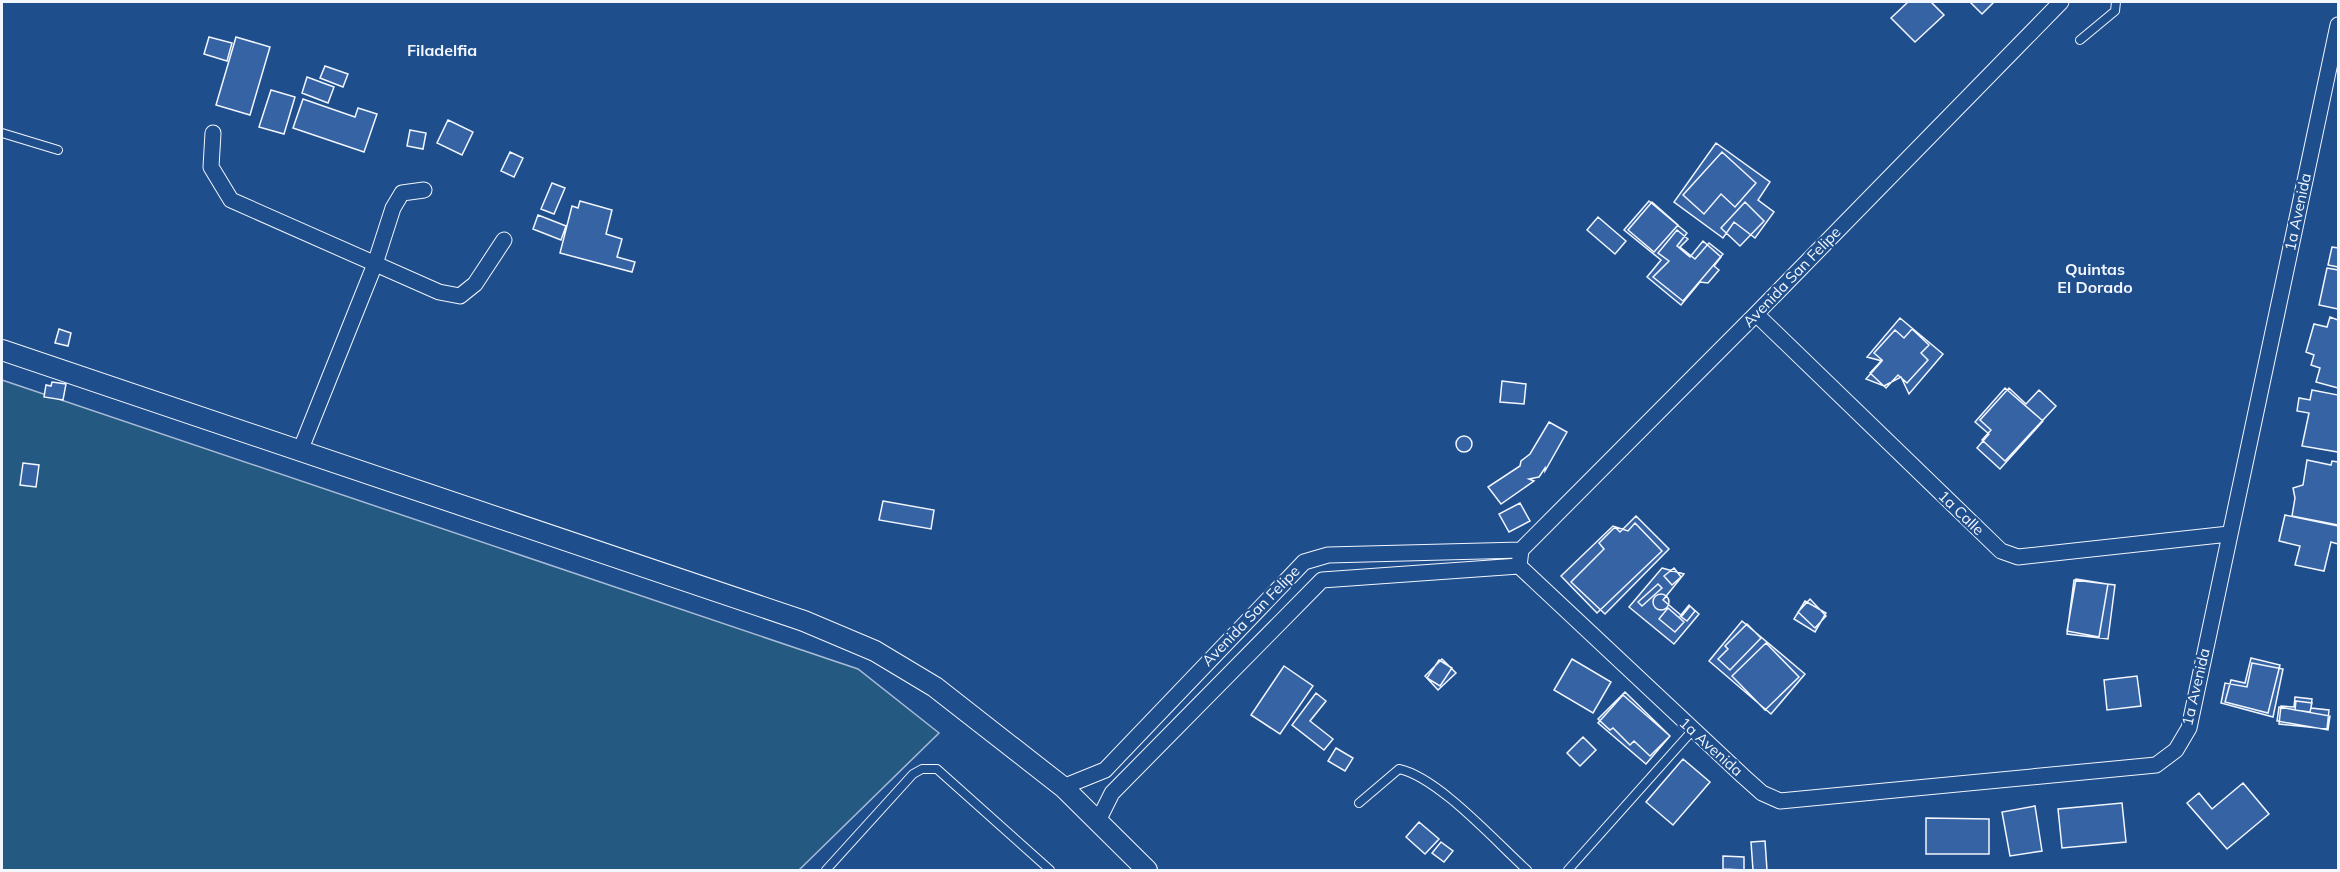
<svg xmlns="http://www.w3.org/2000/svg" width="2340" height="872" viewBox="0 0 2340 872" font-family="Mulish,sans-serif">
  <rect width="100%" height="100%" fill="#1f4e8c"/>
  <path fill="#245a82" stroke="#a8bbd7" stroke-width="1.5" d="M2,380L858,669L939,733L799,870H2Z"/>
  <path fill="#3563a3" stroke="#f2f6ff" stroke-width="1.5" d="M1908,2H1931L1944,15L1915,42L1891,18Z
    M1970,2H1994L1982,14Z
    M209,37L232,43L227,61L204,54Z
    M236,37L270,47L250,115L216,105Z
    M325,66L348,74L343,87L320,78Z
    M307,77L334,87L328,103L302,93Z
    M271,90L295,97L284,134L259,127Z
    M303,99L355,117L358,108L377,114L364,152L293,128Z
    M448,120L473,132L462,155L437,143Z
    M410,130L426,133L423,149L407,146Z
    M1716,143L1770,182L1758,200L1774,212L1755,238L1734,222L1723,238L1674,202Z
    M510,152L523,158L514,177L501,171Z
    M1722,152L1756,183L1735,207L1721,194L1704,214L1683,195Z
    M552,183L565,188L554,214L541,209Z
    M580,201L612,210L606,234L622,239L617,257L635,262L632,272L560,253L572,206L578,208Z
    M1649,201L1687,233L1677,246L1690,257L1703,241L1721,257L1714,266L1719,270L1708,283L1700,282L1681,305L1647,277L1661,260L1624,230Z
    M1652,202L1678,225L1654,252L1628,230Z
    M1745,202L1764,221L1740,246L1721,228Z
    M538,215L566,226L561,240L533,229Z
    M1598,217L1626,241L1615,254L1587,230Z
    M1677,230L1688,239L1680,247L1695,259L1709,243L1723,254L1683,301L1653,277L1669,261L1658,253Z
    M2332,247L2338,248V267L2328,265Z
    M2327,268L2338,270V309L2319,305Z
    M2330,317L2338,320V388L2316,382L2320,368L2311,365L2314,355L2306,352L2314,324L2327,327Z
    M1900,318L1943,354L1909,394L1901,377L1884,386L1866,379L1882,361L1867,357Z
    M59,329L71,333L68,346L55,343Z
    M1912,329L1929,345L1921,353L1928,360L1907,383L1898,375L1886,388L1870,373L1882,360L1874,353L1895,330L1904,338Z
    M1502,381L1526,384L1524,404L1500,402Z
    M52,382L66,384L63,400L44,397L46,385L51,386Z
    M2005,388L2043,421L2000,469L1977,448L1989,434L1975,422Z
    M2009,388L2026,404L2039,390L2056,406L2005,461L1982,440L1991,430L1980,420Z
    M2312,390L2338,395V452L2302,446L2309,413L2297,411L2299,398L2310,400Z
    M1549,422L1567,432L1545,471V468L1539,477L1529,479L1534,481L1501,504L1488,487L1520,466L1521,461L1530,454Z
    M1456 444a8 8 0 1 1 16 0a8 8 0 1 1-16 0Z
    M2307,460L2331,465L2332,461L2338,462V525L2292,516L2295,498L2293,488L2303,485Z
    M23,463L39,465L36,487L20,485Z
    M883,501L934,510L931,529L879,520Z
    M1520,503L1530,521L1509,532L1499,514Z
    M2285,515L2338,526V544L2331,542L2324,571L2295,565L2300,546L2279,541Z
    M1636,516L1669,549L1605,614L1571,582L1604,549L1599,543L1615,527L1620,532Z
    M1635,523L1662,551L1597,613L1561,576L1613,526L1628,531Z
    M1662,568L1684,574L1663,600L1682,616L1690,606L1699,614L1674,644L1629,607Z
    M1674,568L1681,577L1672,585L1664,576Z
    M2076,579L2108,584L2099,637L2067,631Z
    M2074,580L2115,585L2108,639L2067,634Z
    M1658,584L1662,588L1642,606L1638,602Z
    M1653 602a8 8 0 1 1 16 0a8 8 0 1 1-16 0Z
    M1810,599L1826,616L1815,628L1798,612Z
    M1805,601L1826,613L1815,632L1794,619Z
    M1689,605L1695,611L1687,621L1680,616Z
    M1668,608L1684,622L1675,632L1659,619Z
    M1742,621L1805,674L1771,714L1709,661Z
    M1747,624L1761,638L1730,670L1718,659L1728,649L1725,646Z
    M1766,643L1799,677L1765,710L1732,676Z
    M2251,658L2280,665L2268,713L2225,702L2231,680L2245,683Z
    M1442,659L1456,673L1438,690L1425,676Z
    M1572,659L1611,682L1593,713L1554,690Z
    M1439,660L1452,668L1440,686L1427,678Z
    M2252,663L2283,669L2273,717L2221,703L2225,683L2247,687Z
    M1284,666L1313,686L1280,734L1251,715Z
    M2137,676L2141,706L2107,710L2104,680Z
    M1625,692L1670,736L1650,756L1634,741L1630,745L1613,728L1610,730L1598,719Z
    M1316,693L1326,701L1310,721L1333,739L1324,750L1292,725Z
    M1623,695L1670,736L1646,764L1598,723Z
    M2295,697L2312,699L2311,708L2329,710L2327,729L2279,724L2281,706L2294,707Z
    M2296,701L2312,703L2310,712L2295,710Z
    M2279,707L2330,716L2328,730L2277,721Z
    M1583,737L1596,750L1580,766L1567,753Z
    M1336,748L1353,758L1345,771L1328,761Z
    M1683,759L1710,782L1673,825L1646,802Z
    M2243,783L2269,814L2227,849L2187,803L2199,793L2212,809Z
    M2122,803L2126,842L2062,848L2058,809Z
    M2035,806L2042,851L2010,856L2002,812Z
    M1926,818L1989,819V854H1926Z
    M1419,822L1439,839L1425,854L1406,837Z
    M1765,841L1767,870H1753L1751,842Z
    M1441,842L1453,851L1444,862L1432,853Z
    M1723,856L1744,857V870L1723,869Z"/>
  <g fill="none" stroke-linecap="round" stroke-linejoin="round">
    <g stroke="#f2f6ff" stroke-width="10">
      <path id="service" d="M2080,40L2115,11L2116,2
        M2,133L58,150
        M1359,803L1399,769C1438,777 1496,842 1527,870
        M826,870L913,774L922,769H937L1050,870
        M1568,870L1692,731"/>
    </g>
    <g stroke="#f2f6ff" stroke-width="17">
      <path id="minor" d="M213,133L211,167L231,200L439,292L460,296L475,284L504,240
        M1756,314L2001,551L2018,557L2229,534
        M300,451L375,264L393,208L402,193L424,190
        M1519,566L1743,776L1762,793L1780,801L2156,765L2176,750L2189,728L2338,25
        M1519,566L1521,550L1756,314L2061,2
        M1063,787L1105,770L1304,562L1328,555L1521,550
        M1097,823L1112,793L1322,580L1519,566"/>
    </g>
    <g stroke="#f2f6ff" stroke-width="22">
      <path id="tertiary" d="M2,350L804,621L875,651L935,687L1063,787L1147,870"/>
    </g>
    <use href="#service" stroke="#1f4e8c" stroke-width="8"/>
    <use href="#minor" stroke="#1f4e8c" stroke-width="15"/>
    <use href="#tertiary" stroke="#1f4e8c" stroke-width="20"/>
  </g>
  <g text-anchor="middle" stroke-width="4.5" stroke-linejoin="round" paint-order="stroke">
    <g font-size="15" fill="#f2f6ff" stroke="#1f4e8c">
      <text transform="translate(2298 212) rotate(-78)" y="5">1a Avenida</text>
      <text transform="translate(1792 277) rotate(-46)" y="5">Avenida San Felipe</text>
      <text transform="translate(1961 513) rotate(44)" y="5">1a Calle</text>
      <text transform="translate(1251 616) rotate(-46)" y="5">Avenida San Felipe</text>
      <text transform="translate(2196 687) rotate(-77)" y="5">1a Avenida</text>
      <text transform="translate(1711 747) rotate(42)" y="5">1a Avenida</text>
    </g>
    <g font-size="16" font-weight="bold" fill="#f2f6ff" stroke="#1f4e8c">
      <text x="442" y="56">Filadelfia</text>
      <text x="2095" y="275">Quintas<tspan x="2095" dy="18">El Dorado</tspan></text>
    </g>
  </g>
  <rect width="2340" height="872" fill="none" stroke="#f2f6ff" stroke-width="6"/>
</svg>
